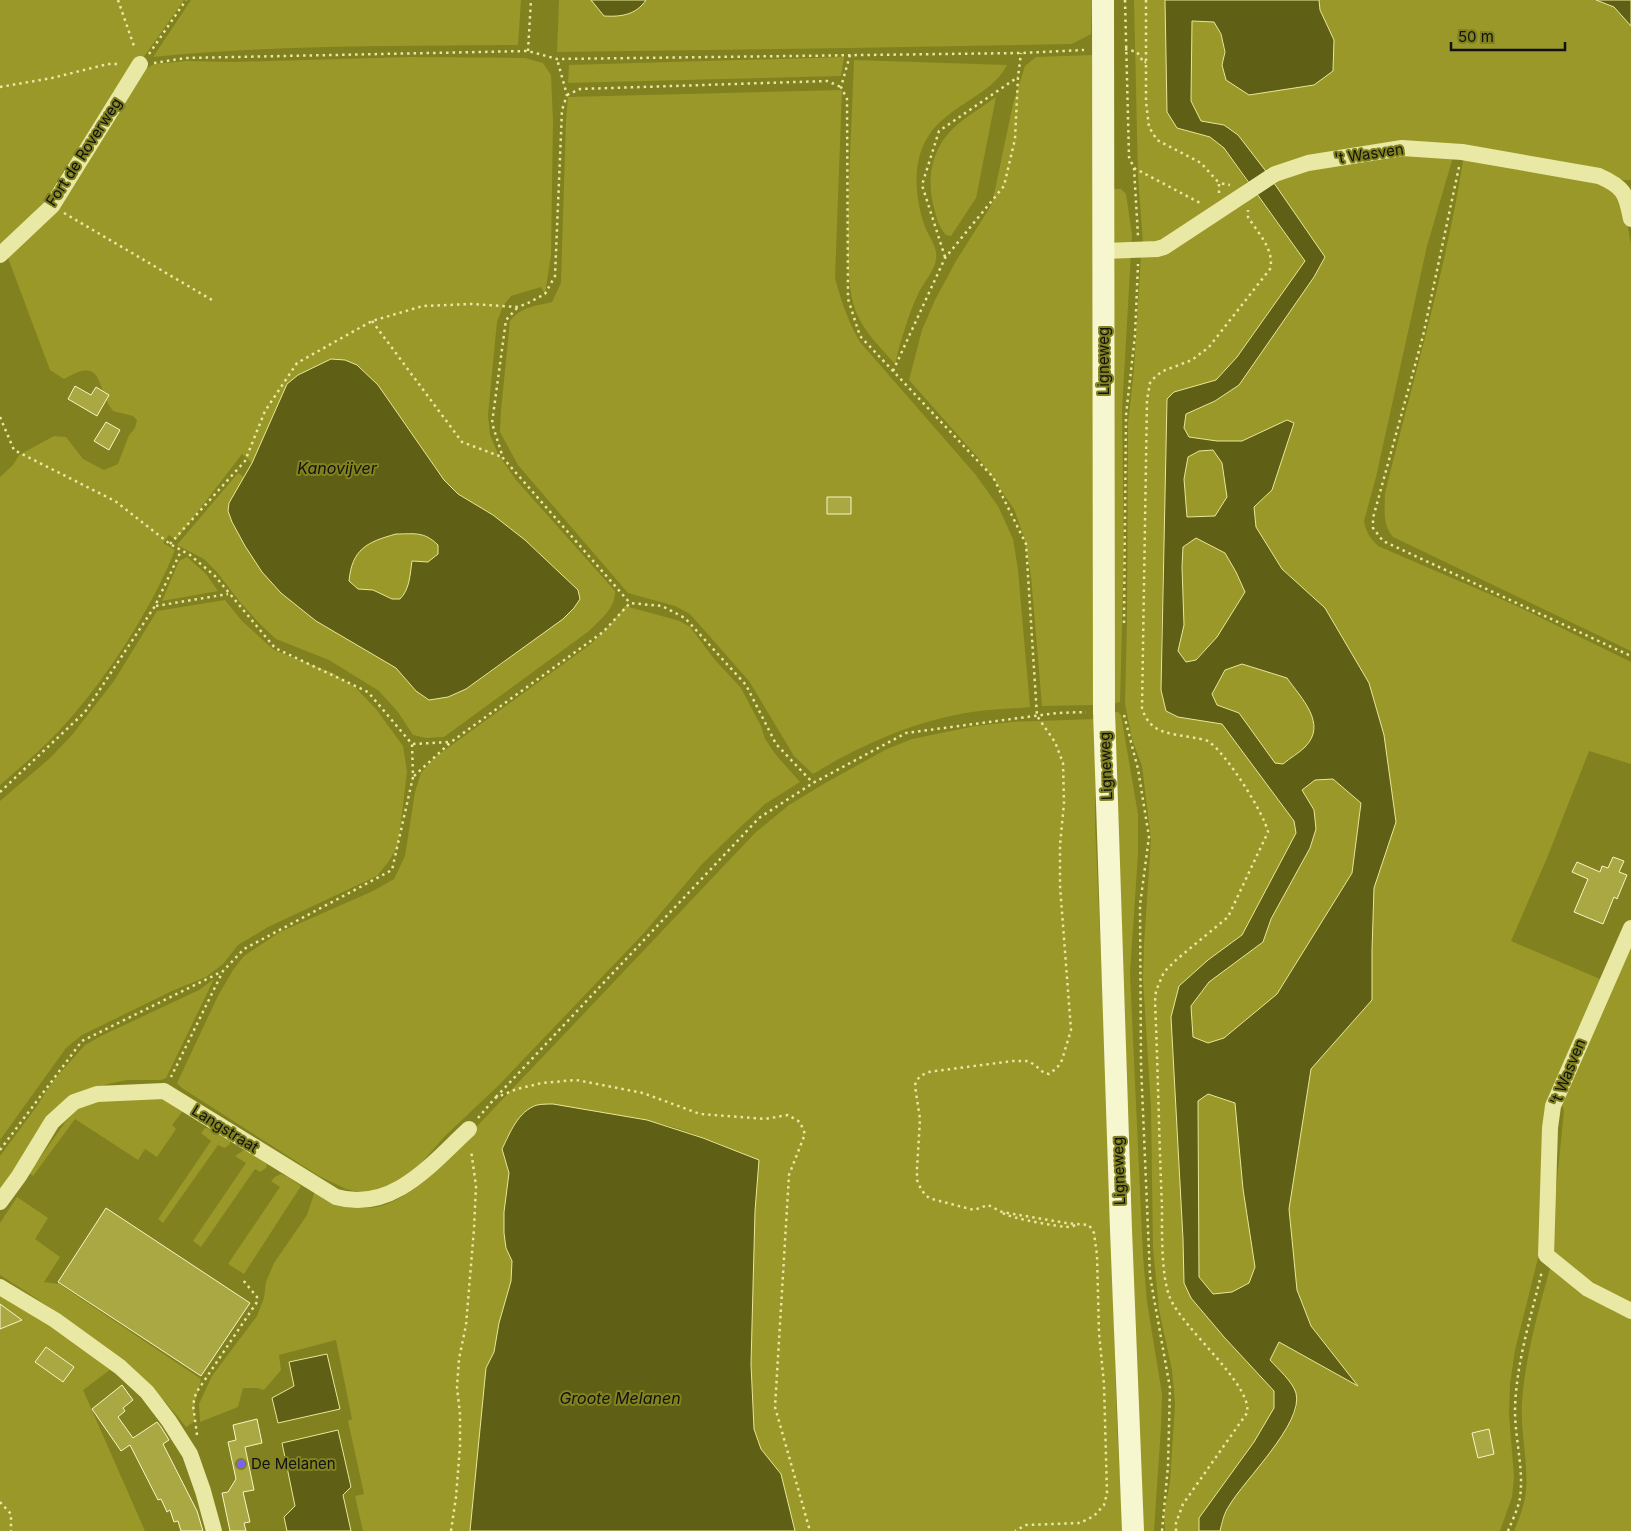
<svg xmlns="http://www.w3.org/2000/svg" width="1631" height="1531" viewBox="0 0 1631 1531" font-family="Inter,sans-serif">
  <rect width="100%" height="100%" fill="#81811f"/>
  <path fill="#9a9828" d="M0,0H184L62,173L49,203L0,250Z
    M191,0H521L518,45C397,46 274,45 153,57Z
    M559,0H1092L1091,34L1072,44L849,48L557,52Z
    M1134,0H1165L1167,112L1177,128L1210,137L1224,148L1247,182L1216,207L1163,240L1143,244L1138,176Z
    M1319,0H1631V180H1619L1453,147L1270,167L1265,170L1237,135L1224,125L1201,122L1191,101L1192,21L1214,22C1223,37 1226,47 1222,65L1334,40L1320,10Z
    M1092,55L1095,250V705L1042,706L1031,576L1024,537L1014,509L980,460L909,380L922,330L935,300L956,261L992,204L1013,104L1025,66L1036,57Z
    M409,57L525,58L543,63L551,75L553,121L551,255L545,294L541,287L511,296L503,306L497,322L488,415L490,435L498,454L516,480L615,591C616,608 600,620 589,631L444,737L426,738L413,735L398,712L379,691L329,660L276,639L260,624L240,602L216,571L204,559L177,545L238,473L244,477L237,490L232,522L245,546L262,572L369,651L396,668L416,691L448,697L466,689L502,664L580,599L578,590L525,540L493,515L458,494L444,480L378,385L287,384L252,463L242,454L176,540L169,535L163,543L175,550C152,608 108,676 67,722C47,745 23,765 0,785V477L13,465L19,455L54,436L66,437L83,459L104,470L118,464L129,435L135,428L137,420L133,416L113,411C95,387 105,355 64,379L50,370L8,258L144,70L154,64L186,61L233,62Z
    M844,57L841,76L568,83L569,65Z
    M854,60L1007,65C992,95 949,105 929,135C911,162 915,198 925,227C929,237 938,247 936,259C935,270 924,282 919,292C908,315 901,340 895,364C881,348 864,332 856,312C846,284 848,251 848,221C849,167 852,114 854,60Z
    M842,90L835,278C841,301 848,321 860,342L975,474L998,506L1013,539L1018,570L1030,707C1011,709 991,709 972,712C915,721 862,744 813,774L794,756L749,681L690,614L675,606L628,593L518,465L500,432L501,410L510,321C520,307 536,306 552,302L561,283L566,119L568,97Z
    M996,97L976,198L951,236L946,235C938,227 936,215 933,204C926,173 934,144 958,124C970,114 984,106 996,97Z
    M1404,154L1453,157L1427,246L1376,477L1364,521C1366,532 1370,538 1378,546L1517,606L1631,662V764L1589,751L1547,858L1511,941L1600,979L1562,1070L1540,1250L1515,1350L1510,1384L1509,1414L1514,1477L1512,1497L1500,1531H1220L1228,1506L1287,1428L1297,1407L1270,1360L1279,1342L1357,1385L1311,1326L1297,1290L1289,1209L1311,1069L1372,1000V950L1374,888L1396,822L1384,735L1369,683L1325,608L1282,569L1256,527L1254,507L1272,490L1287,420L1242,441H1217L1189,437L1184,428L1186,414L1215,401L1239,385L1314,277L1325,257L1274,185L1287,175L1306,169Z
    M1468,158L1600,182C1626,196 1626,218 1631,244V651L1393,537C1382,525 1385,509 1385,493C1412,383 1445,274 1463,161Z
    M1113,189H1121L1126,194L1132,235L1122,411L1124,551L1120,702L1112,704Z
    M1257,195L1305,261L1237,357L1216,381L1174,392L1163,565L1161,639V690L1166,711L1178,717L1222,724L1294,821L1296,833L1242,935L1208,960L1179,986L1171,1017L1183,1239L1184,1283L1191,1298L1224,1337L1274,1391V1408L1254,1442L1199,1518V1531H1165L1164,1514L1170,1482L1175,1404L1172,1370L1159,1310L1153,1248L1151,1108L1143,979L1144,944L1151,839L1142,766L1132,739L1125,704L1127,620L1128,423L1134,369L1141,256Z
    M1213,450L1222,463L1227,497L1215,516L1187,517L1184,479L1188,457L1199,451Z
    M396,534C414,534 424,531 438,545V554L428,562L412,561C410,574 410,589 400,599H392L373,590L357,589L349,581C352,549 367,542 396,534Z
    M1196,538L1225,553L1236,572L1245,592L1218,637L1195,660L1186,662L1178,651L1184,625L1182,567L1183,547Z
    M187,557L206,574L218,591L162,601L179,561Z
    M225,600L242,621L274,650L333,673L355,687L376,709L403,746L407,772L398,846L389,861L377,876L268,927L238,945L223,964L206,977L172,991L82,1035L66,1048L0,1140V801L49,759L72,735L114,681L157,611Z
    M625,606L680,621L690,627L715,660L741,688L761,726L765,739L776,755L800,782L765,804L733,834L703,863L643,934L499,1085L445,1136L417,1168L385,1189L362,1193L346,1189L319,1176L182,1088L177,1083L218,996L233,970L244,956L280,932L373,891L394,879L405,856L415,792L421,773L434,758L591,644L610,625Z
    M1242,664L1287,678C1301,698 1328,724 1305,747C1299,753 1290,758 1283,764L1275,763L1239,713L1217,705L1212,694L1225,670Z
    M1111,712H1118L1121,715L1138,814V854L1130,973L1143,1256L1147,1302L1162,1394L1161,1427L1154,1531H1139Z
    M1096,719L1095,823L1107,1092L1117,1425L1123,1531H795L781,1474L761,1449L754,1429L751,1364L755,1211L758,1160C722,1145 685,1128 646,1120C607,1111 567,1112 527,1110L512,1128L502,1149L509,1173L504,1212L506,1248L512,1261L511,1281L499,1323L494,1352L486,1368L470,1531H363L355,1496L364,1494L348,1421L352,1419L336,1340L279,1355L281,1370L264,1390L257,1388H243L238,1407L200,1422L199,1404L212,1376L257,1316L264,1298L266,1282L274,1263L307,1215L315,1191C329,1196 345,1204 360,1207C384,1212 409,1193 427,1179L755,833L789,805L827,782L887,749L912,739L975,726L1011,722Z
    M1333,779L1361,803L1352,873L1277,994L1224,1038L1208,1043L1193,1037L1191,1006L1209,982L1263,941L1271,919L1310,848L1316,829L1314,809L1302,790L1315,780Z
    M1631,941V1306L1561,1262L1552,1249L1551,1240L1564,1111L1561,1099Z
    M214,979L166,1078L161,1080H127L108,1084L91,1090L68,1102L0,1195V1156L37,1106L52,1082L85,1045L101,1036L199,990Z
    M1208,1094L1235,1103L1243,1189L1255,1267L1249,1283L1232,1292L1213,1294L1199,1277L1198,1100Z
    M101,1098H166L185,1108L172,1125L176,1129L157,1157L145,1149L138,1160L75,1119L33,1176L29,1173L66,1121L80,1107Z
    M205,1128L211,1129L230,1141V1144L225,1148L218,1145L163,1223L158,1219L211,1141L201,1133Z
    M244,1150C252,1150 261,1159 267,1164L266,1168L260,1172L255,1169L201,1247L193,1241L246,1163L235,1156Z
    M281,1174L288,1177L301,1186L244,1274L228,1264L280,1187L271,1181L275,1177Z
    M17,1197L48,1218L35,1239L60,1257L44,1282L59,1284L201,1379C198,1397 192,1400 195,1421L186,1427C141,1366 64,1316 0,1275V1223Z
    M1550,1268L1613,1311L1631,1319V1531H1514C1518,1521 1523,1509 1525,1498C1530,1467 1520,1435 1522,1403C1525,1357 1538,1313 1550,1268Z
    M0,1293L55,1328L111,1369L83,1390L145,1531H0Z"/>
  <path fill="#5f6015" stroke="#eae898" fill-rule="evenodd" d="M591,0H646C636,15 621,17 604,16Z
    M1165,0H1319L1320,10L1334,40L1333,71L1314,85L1249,95L1226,80L1222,65L1225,52L1221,34L1214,22L1192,21L1191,101L1201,121L1224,125L1238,135L1265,170L1325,257L1314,277L1239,385L1215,401L1186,414L1184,428L1189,437L1217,441H1242L1287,420L1294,423L1272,490L1254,507L1256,527L1282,569L1325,608L1369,683L1384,735L1396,822L1374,888L1372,950V1000L1311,1069L1289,1209L1297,1290L1311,1326L1358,1386L1279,1342L1270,1360C1279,1370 1292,1381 1296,1393C1304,1423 1244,1480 1229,1506C1224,1513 1222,1523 1220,1531H1199V1518L1254,1442L1274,1408V1391L1224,1337L1191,1298L1184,1283L1183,1239L1171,1017L1179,986L1208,960L1242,935L1296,833L1294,821L1222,724L1178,717L1166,711L1161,690L1167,399L1174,392L1216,380L1237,357L1305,261L1224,148L1210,137L1177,128L1167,112ZM1213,450L1222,463L1227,497L1215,516L1187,517L1184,479L1188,457L1199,451ZM1196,538L1225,553L1236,572L1245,592L1217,637L1196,660L1186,662L1178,651L1184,625L1182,567L1183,547ZM1242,664L1287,678C1301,698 1328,724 1305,747C1299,753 1290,758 1283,764L1275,763L1239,713L1217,705L1212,694L1225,670ZM1333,779L1361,803L1352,873L1277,994L1224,1038L1208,1043L1193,1037L1191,1006L1209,982L1263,942L1271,919L1310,848L1316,829L1314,810L1302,790L1315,780ZM1208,1094L1235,1103L1243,1189L1255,1267L1249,1283L1232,1292L1213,1294L1199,1277L1198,1101Z
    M1596,0H1631V26L1614,7Z
    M331,359L345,360L357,365L378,385L444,480L458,494L493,515L525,540L578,590L580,599L574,608L563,619L466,689L448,697L429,700L416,691L396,668L316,621L281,593L262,572L245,546L232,522L228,511L229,503L252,463L287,384L298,375ZM396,534C414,534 424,531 438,545V554L428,562L412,561C410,574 410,589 400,599H392L373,590L358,589L349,581C352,549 367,542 396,534Z
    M553,1104L647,1120L703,1138L759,1160L755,1211L751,1364L754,1429L761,1449L781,1474L795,1531H470L486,1368L494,1352L499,1323L511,1281L512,1261L506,1248L504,1233V1212L509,1173L502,1149C510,1133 518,1111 537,1105C542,1104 548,1104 553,1104Z
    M327,1354L340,1409L278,1423L272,1398L294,1386L289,1362Z
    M338,1430L351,1487L343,1495L351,1531H287L284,1517L295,1506L282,1443Z"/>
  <path fill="#a9a843" stroke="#f7f6c8" d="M75,386L91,395L96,387L109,395L97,416L68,399Z
    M106,422L120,430L109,450L94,441Z
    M827,497H851V514H827Z
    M1613,857L1624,861L1619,872L1627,875L1617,899L1614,897L1603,924L1574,912L1588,879L1572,872L1577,862L1600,872L1602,866L1608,868Z
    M106,1208L250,1303L201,1376L58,1282Z
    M0,1304L22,1320L0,1329Z
    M46,1347L74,1367L63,1382L35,1362Z
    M122,1385L133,1400L123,1408L125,1411L118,1417L133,1438L157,1422L161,1427L169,1440L163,1444L197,1511L203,1531H181L178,1521L174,1522L170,1510L167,1512L161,1499L158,1500L130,1445L121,1451L92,1409Z
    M257,1419L262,1443L245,1447L254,1490L243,1492L250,1522L244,1523L246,1531H230L222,1493L228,1492L236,1479L228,1442L236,1440L233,1425Z
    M1489,1429L1494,1454L1478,1458L1472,1433Z"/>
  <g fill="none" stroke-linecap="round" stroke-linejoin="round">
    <path stroke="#e9e8a4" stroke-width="2.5" stroke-dasharray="2.5 4" stroke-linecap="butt" d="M118,0L135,49
      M1125,0L1129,157L1134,168L1138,236
      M1146,0V102L1149,127L1157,140L1201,163L1219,183
      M1125,49L1137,52L1144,63L1146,62
      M528,51L531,0
      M149,54L186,0
      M850,55L841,87L847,99L848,299L860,336L993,477L1026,544L1037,716L1055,742L1063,763L1064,803L1060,845V886L1071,1030L1062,1060L1057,1068L1049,1074L1044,1073L1035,1065L1028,1061H1013L928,1072C922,1075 916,1078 915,1086L920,1119L917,1169V1180L921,1189L926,1196L932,1199L974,1210L988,1205L1002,1212L1066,1223L1089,1225L1094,1233L1097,1255L1099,1333L1104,1384L1107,1493L1104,1505L1094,1516L1080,1523L1026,1525L1015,1531
      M154,63L186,58L528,51L557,59L1021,53L1084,50
      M0,87L52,78L108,64H121
      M567,95L580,89L827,81L841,87
      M1459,167L1423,336L1373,518V528L1383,541L1631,656
      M1134,168L1202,204
      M1219,193V183L1230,185
      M64,213L212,300
      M945,257L922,185L939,131L1018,77
      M517,308L506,320L492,423L503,458L630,603
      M372,321L462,442L502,457
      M893,371L945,258L1004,186L1015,139L1018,77L1021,53
      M0,417L14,450L115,501L170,544L190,555L215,576L275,648L368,692L412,744L413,777L392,870L244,949L223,971L171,1077
      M170,544L245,461L265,411L297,363L372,321L423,306L472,304L518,307L528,303L545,294L555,276L562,110L567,95L557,59
      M156,606L228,594
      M1124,623L1126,415L1135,335L1138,264
      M1124,715L1138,769L1149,837L1140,905L1141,1065L1150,1276L1170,1388L1168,1466L1162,1531
      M413,744L450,742
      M414,776L451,742L603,632L630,603L662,606L685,618L746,685L776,744L813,783
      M0,792L85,712L155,606L181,551
      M496,1097L759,818L813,783L906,733L1057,713L1086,712
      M478,1118L495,1098L517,1089L542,1083L576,1080L643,1093L700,1114L765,1119L788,1115L800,1122L805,1134L789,1175L775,1407L810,1531
      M0,1150L82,1041L221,972
      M1003,1213C1009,1218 1059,1227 1069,1227C1071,1227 1075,1225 1077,1225
      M197,1435L193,1405L196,1393L257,1302V1297L243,1280
      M0,1502L11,1514V1531
      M451,1531L456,1497L460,1446V1414L457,1387L459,1359L466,1325L474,1229L476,1186L471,1150
      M1176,1531V1523L1183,1504L1247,1413C1253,1385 1183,1329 1170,1298C1161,1276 1162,1232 1162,1207C1159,1139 1158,1070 1155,1001L1156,991L1164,972L1176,960L1228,917L1268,832C1264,813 1226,753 1209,742C1206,739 1199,739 1195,738C1171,733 1150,735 1142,708L1147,400L1150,383L1155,377L1163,371L1192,360L1209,347L1270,269C1275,250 1258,233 1248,217V210
      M1508,1531C1512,1521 1518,1509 1520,1498C1524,1469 1515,1440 1515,1410C1516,1363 1531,1317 1542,1271"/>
    <path stroke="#e9e8a4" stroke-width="16" d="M1104,251L1157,249L1164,247L1275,174L1308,163L1402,148L1462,152L1599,176C1624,187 1626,193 1631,219
      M0,255L52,206L140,64
      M1631,928L1553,1106L1550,1128L1546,1255L1588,1289L1631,1311
      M0,1202L19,1176L52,1122L74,1102L97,1094L164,1091L336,1197C393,1213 432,1163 469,1129
      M0,1287L55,1320L120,1367L147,1392L169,1421L190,1454L203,1491L214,1531"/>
    <path stroke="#f6f7cf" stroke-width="22" d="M1103,0L1104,711L1121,1230L1133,1531"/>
  </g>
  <circle fill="#7a64f7" stroke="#81811f" stroke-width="2" cx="241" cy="1464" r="5"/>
  <g text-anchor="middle" stroke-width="4" stroke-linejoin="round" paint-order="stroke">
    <g font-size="15" fill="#111" stroke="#81811f">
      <text transform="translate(84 152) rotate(-57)" y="5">Fort de Roverweg</text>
      <text transform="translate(1369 154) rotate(-8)" y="5">'t Wasven</text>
      <text transform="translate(1104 361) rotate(-90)" y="5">Ligneweg</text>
      <text transform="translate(1106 766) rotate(-92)" y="5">Ligneweg</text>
      <text transform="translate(1568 1072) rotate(-68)" y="5">'t Wasven</text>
      <text transform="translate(225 1129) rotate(32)" y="5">Langstraat</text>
      <text transform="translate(1119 1171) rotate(-92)" y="5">Ligneweg</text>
    </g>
    <g font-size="15" fill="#111" stroke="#81811f" text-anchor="start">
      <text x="251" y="1469">De Melanen</text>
    </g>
    <g font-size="16" font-style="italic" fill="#111" stroke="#81811f">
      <text x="337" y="474">Kanovijver</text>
      <text x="620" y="1404">Groote Melanen</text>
    </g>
  </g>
  <path d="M1451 42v8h114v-8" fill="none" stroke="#111111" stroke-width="2.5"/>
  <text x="1458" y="42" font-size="15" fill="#111111" stroke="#81811f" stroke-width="4" paint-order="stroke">50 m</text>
</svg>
